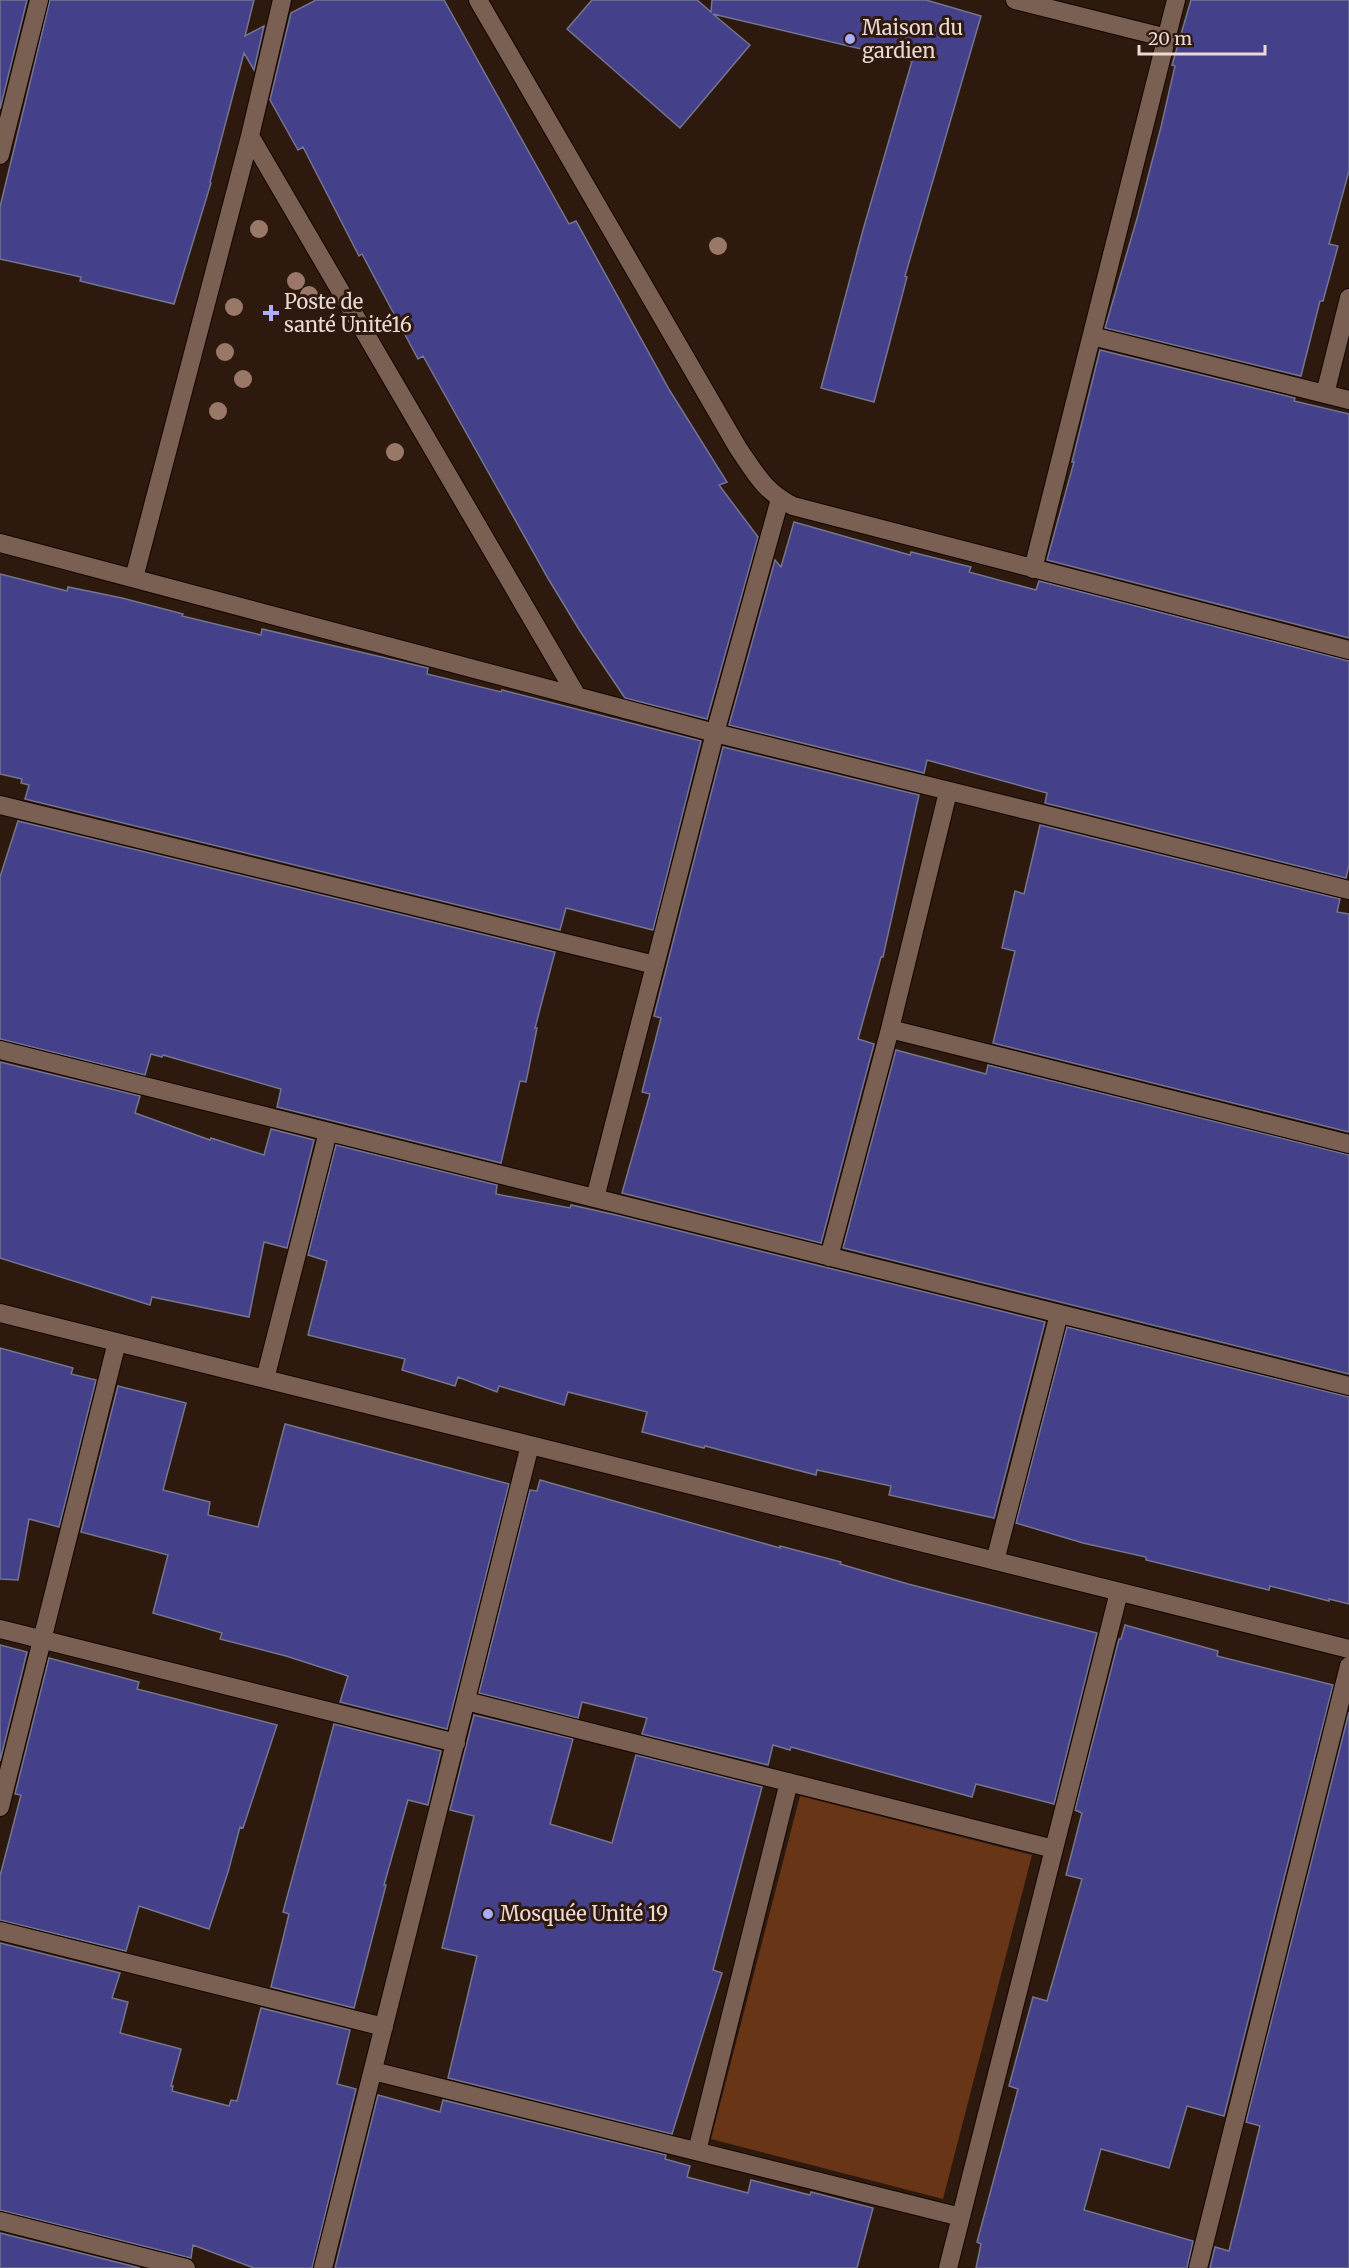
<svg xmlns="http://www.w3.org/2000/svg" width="1349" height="2268" viewBox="0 0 1349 2268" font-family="Merriweather,serif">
  <rect width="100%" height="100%" fill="#2e190e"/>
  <path fill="#693517" d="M800,1796L1032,1855L943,2199L711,2139Z"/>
  <path fill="#45408a" stroke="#74758e" stroke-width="1.5" d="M0,0H27L0,109Z
    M50,0H254L245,36L264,26L254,70L244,53L210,182L211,183L174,304L80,281L81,277L0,259V207Z
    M316,0H444L569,224L576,221L670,391L727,482L719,485L758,537L707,719L625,698L580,631L549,580L423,356L418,359L362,254L359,256L303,147L298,150L270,100L291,13Z
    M592,0H697L711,12L712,0H926L981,16L905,276L907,277L874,402L821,388L863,230L912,61L713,14L750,45L680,128L567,29Z
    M1191,0H1349V171L1329,244L1338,246L1323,301H1320L1301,376L1105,328L1138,215L1161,127L1175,66L1172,65Z
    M1100,350L1295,398L1294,401L1349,414V638L1047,560L1074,462H1072Z
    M794,522L910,555L911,552L971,567L969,572L1036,590L1039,581L1349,661V865L1346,878L1045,803L1047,793L927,760L924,773L729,725L775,560L781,567Z
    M0,574L67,591L68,587L122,598L183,614L182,616L261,635L262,629L373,655L428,668L427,674L501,692L502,690L701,741L653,930L566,908L560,930L25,799L29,785L21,783L22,779L0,774Z
    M723,747L919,795L883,957H881L858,1039L874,1044L821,1243L622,1193L650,1094L642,1092L661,1018L654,1016Z
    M18,821L555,952L535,1028H537L526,1082L520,1081L501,1163L277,1107L281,1089L163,1055L162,1057L151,1054L145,1075L0,1039V877Z
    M1040,825L1340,899L1337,912L1349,914V1132L993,1043L1015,951L1002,948L1015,891L1024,894Z
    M896,1050L986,1074L988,1065L1349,1155V1374L843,1248Z
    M0,1062L140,1096L135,1113L210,1140L211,1138L264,1155L271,1129L314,1140L287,1248L264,1242L249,1317L152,1297L150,1305L0,1258Z
    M336,1145L497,1185L496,1194L570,1208L571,1205L616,1215L1045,1322L994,1518L889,1495L891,1486L817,1470L816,1475L705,1446L704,1448L642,1432L647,1412L568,1392L564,1405L499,1386L497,1392L458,1377L455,1386L402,1370L405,1359L308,1335L327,1261L308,1255Z
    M1067,1327L1349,1397V1604L1329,1599V1601L1270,1586L1269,1590L1146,1560V1557L1083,1543L1016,1523Z
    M0,1348L73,1368L71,1374L96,1380L59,1527L29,1519L18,1580L0,1579Z
    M118,1386L186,1403L163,1490L210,1502L208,1515L258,1527L285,1424L509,1484L447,1729L340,1702L348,1676L286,1656L220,1639L222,1633L153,1613L168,1555L81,1532Z
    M540,1480L780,1548V1546L841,1562L840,1564L908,1584L1097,1633L1054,1804L976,1784L972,1797L791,1747L790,1750L773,1745L768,1765L642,1734L647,1718L615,1710L582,1702L578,1718L479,1693L530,1490L537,1491Z
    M1125,1625L1218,1651L1217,1656L1333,1685L1224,2116L1187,2106L1169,2168L1101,2149L1084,2210L1193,2241L1187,2268H976L981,2244L977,2242L1018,2089L1009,2086L1033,1997L1047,2001L1082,1879L1066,1875L1082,1813L1075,1810L1119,1639H1121Z
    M0,1645L27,1652L0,1761Z
    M49,1658L139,1682L137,1689L277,1725L243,1828L240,1827L228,1872L209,1929L139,1906L126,1951L0,1920V1876L21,1795L15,1794Z
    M1349,1712V2268H1210L1215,2247L1229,2251L1260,2126L1246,2122Z
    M474,1715L573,1739L550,1824L612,1843L636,1755L762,1787L713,1970L722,1973L672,2134L448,2078L477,1956L442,1948L474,1816L450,1810Z
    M334,1724L441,1751L428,1805L408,1800L384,1885H386L354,2008L271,1987L289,1914L283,1912Z
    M0,1943L120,1973L112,1998L128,2002L120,2033L181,2049L171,2086H173L172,2091L229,2106L231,2100L237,2101L261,2008L350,2030L337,2084L356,2089L312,2268H254L193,2245L191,2258L0,2210Z
    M378,2095L440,2112L443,2100L666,2155L665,2159L690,2166L687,2177L748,2193L751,2180L810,2195L811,2192L873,2208L857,2268H335Z
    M0,2233L140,2268H0Z"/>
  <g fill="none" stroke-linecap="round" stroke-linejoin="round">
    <g stroke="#150400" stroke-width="20">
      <path id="minor" d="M478,0L738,448C756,474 764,491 793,506L1349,650
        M1015,0L1167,38
        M250,136L577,696
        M0,155L39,0
        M1092,336L1349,400
        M1325,394L1349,298
        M0,543L715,733L1349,890
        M1033,569L1176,0
        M134,578L250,136L282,0
        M0,805L655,965
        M890,1029L1349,1144
        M0,1050L1349,1386
        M595,1198L715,733L780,499
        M829,1257L890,1029L948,792
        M0,1313L1349,1649
        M265,1379L328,1132
        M995,1561L1059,1314
        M0,1629L456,1743
        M466,1701L1054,1849
        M0,1807L117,1342
        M0,1931L384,2027
        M373,2071L961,2217
        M697,2151L789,1782
        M0,2221L186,2268
        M323,2268L530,1445
        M948,2268L1119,1592
        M1198,2268L1349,1666"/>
    </g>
    <use href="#minor" stroke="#7a6053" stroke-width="18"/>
  </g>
  <g fill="#9a7867">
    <circle cx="259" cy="229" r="9"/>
    <circle cx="718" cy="246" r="9"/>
    <circle cx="296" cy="281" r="9"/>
    <circle cx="309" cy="295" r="9"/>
    <circle cx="234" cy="307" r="9"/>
    <circle cx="225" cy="352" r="9"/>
    <circle cx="243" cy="379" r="9"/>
    <circle cx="218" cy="411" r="9"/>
    <circle cx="395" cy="452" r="9"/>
  </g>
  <g fill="#adaefb" stroke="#2e190e" stroke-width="2">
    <circle cx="850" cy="39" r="6"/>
    <path d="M268 304h6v6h6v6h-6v6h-6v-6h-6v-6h6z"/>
    <circle cx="488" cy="1914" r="6"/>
  </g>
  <g text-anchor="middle" stroke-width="6" stroke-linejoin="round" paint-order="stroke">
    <g font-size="20" fill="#eadad3" stroke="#2e190e" text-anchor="start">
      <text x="862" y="35">Maison du<tspan x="862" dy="23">gardien</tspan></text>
      <text x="284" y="309">Poste de<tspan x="284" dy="23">santé Unité16</tspan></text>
      <text x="500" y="1921">Mosquée Unité 19</text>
    </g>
  </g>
  <path d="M1139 45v9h126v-9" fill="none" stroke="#eadad3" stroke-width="3"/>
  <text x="1148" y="45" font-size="18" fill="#eadad3" stroke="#2e190e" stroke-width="4.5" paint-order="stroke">20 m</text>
</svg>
